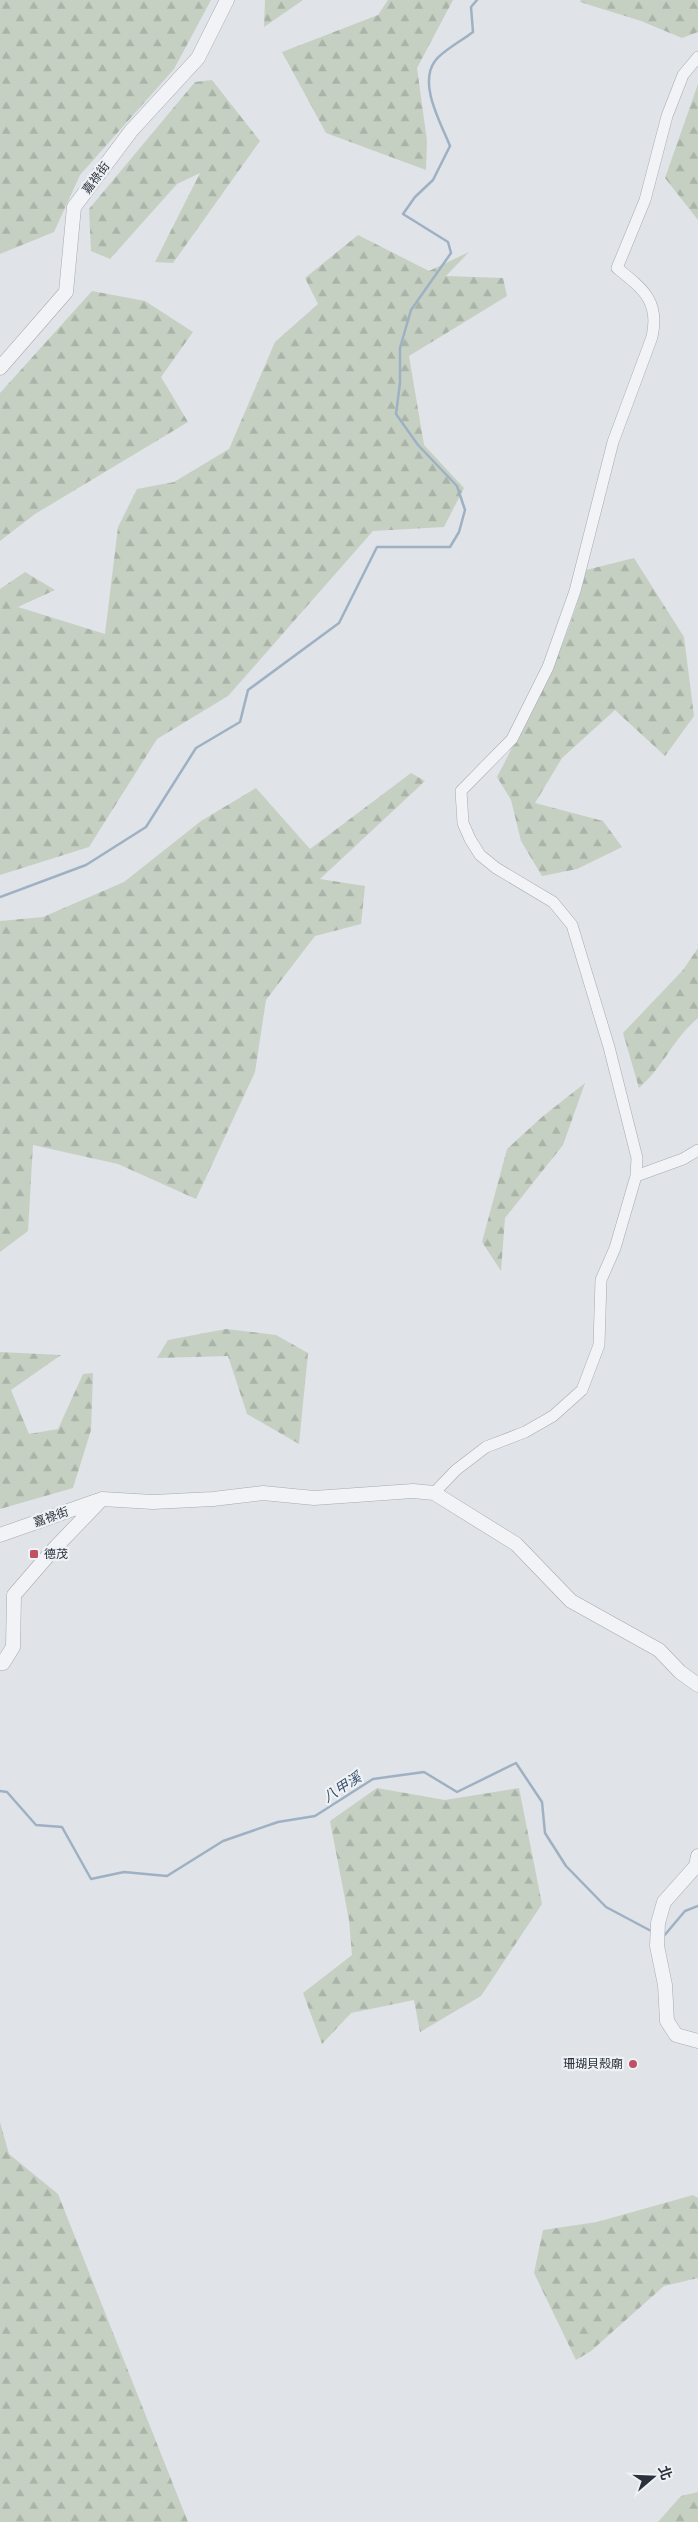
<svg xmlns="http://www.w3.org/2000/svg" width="698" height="2522" viewBox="0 0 698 2522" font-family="'Fira Sans Condensed','Noto Sans TC',sans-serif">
  <defs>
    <pattern id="forest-firs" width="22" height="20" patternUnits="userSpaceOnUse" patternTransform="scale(1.25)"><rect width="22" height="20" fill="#c6d0c2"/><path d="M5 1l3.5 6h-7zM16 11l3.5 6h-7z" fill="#aab3a8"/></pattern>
  </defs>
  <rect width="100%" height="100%" fill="#e0e3e7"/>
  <path fill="url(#forest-firs)" d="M0,0H211L174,69L80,175L54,232L0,254Z
    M265,0H303L264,27Z
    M388,0H453L417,68L427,141L426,170L326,133L282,52L378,15Z
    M581,0H698V32L682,38L641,21L580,2Z
    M212,80L260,141L173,263L155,262L200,173L177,184L110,259L91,251L89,209L195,82Z
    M698,84V220L665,178Z
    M358,235L429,271L469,252L446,276L503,278L507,296L409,356L424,445L464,488L444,527L373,531L228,696L157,739L89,847L0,875V589L25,572L55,590L18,607L105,634L118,527L137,489L174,482L229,449L275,342L318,304L305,278Z
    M92,291L145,301L193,332L161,377L188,422L35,514L0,541V393Z
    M634,558L684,637L694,716L665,756L615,710L562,758L535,803L603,821L622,847L577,869L542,876L521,841L511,800L497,777C531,711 570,644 586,570Z
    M411,773L425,781L320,879L365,886L361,924L315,936L266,1000L255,1072L196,1199L118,1164L33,1145L28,1231L0,1252V921L43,917L124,882L201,821L256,788L310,849Z
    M698,948V1018C673,1039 664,1066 639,1088L623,1033L683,970Z
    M585,1083L563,1145L505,1218L501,1271L482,1242L507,1149L542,1117Z
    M226,1329L276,1335L308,1353L299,1444L247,1414L228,1356L157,1358L168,1340Z
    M0,1352L61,1355L11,1390L29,1434L58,1429L83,1374L93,1373L91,1430L73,1488L0,1509Z
    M377,1788L445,1800L519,1788L542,1904L481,1996L420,2032L414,2000L351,2013L322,2044L303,1993L352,1955L349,1920L330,1821Z
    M0,2122L9,2154L58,2194L188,2522H0Z
    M693,2195L698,2198V2278L664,2286L591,2351L576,2360L534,2273L543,2230L597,2222Z
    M698,2492V2522H658L681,2496Z"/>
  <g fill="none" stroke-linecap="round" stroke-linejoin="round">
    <path stroke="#9eb1c4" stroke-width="2.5" d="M0,897L86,865L146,827L196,748L240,722L248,690L339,623L377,547H450L459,532L465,510L457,486L418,445L396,414L400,383V348L411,310L451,253L448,242L403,214L415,197L433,180L450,146C441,123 418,84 435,61C442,51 463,40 473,32L471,7L477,0
      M0,1791L7,1792L36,1825L62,1827L91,1879L124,1872L167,1876L223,1841L278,1822L315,1816L373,1779L424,1772L457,1792L516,1763L542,1802L545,1833L566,1866L606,1907L653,1932
      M663,1937L685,1911L698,1906"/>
    <g stroke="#a6aab1" stroke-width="12">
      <path id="minor" d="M636,1176L683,1159L698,1150
        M434,1493L456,1470L486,1447L525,1432L553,1416L582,1390L599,1345L601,1280L615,1248L636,1176L637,1158L609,1047L572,925L553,902L496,868L480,855L470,839L463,823L461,791L512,739L548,667L575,591L613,442L652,337C660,301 643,289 617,268L645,200L667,116L683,75L698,57"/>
    </g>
    <g stroke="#a6aab1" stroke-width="15">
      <path id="tertiary" d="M0,368L66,292L74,207L131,131L198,58L227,0
        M0,1535L99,1500
        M0,1663H3L13,1647L14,1595L52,1551L102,1499L153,1502L213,1499L263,1493L314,1498L413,1491L434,1493L516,1544L571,1601L659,1650L680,1672L698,1685
        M698,1856L696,1866L664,1902L658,1923L657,1946L665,1985L667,2021L676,2035L698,2041"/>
    </g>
    <use href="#minor" stroke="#f2f3f6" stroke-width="11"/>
    <use href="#tertiary" stroke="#f2f3f6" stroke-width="14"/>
  </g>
  <g fill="#c05163" stroke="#eff2f5" stroke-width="2">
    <rect x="29" y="1549" width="10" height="10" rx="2.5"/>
    <circle cx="633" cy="2064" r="5"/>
  </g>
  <g text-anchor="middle" stroke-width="4.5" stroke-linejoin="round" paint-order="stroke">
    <g font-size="12" fill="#2a313d" stroke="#eff2f5">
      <text transform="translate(96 178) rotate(-53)" y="4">嘉祿街</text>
      <text transform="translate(51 1517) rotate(-19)" y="4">嘉祿街</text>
    </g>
    <g font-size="12" fill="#2a313d" stroke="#eff2f5" text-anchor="start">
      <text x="44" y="1558">德茂</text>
      <text x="623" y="2068" text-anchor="end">珊瑚貝殼廟</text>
    </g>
    <g font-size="14" font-style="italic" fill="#39506c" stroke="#eff2f5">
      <text transform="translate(342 1787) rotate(-33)" y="5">八甲溪</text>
    </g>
  </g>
  <g transform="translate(653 2477) rotate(71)" stroke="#eff2f5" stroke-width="4" paint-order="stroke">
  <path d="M0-4L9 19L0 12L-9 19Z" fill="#2a313d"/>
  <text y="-8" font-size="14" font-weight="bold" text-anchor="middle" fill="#2a313d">北</text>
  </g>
</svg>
